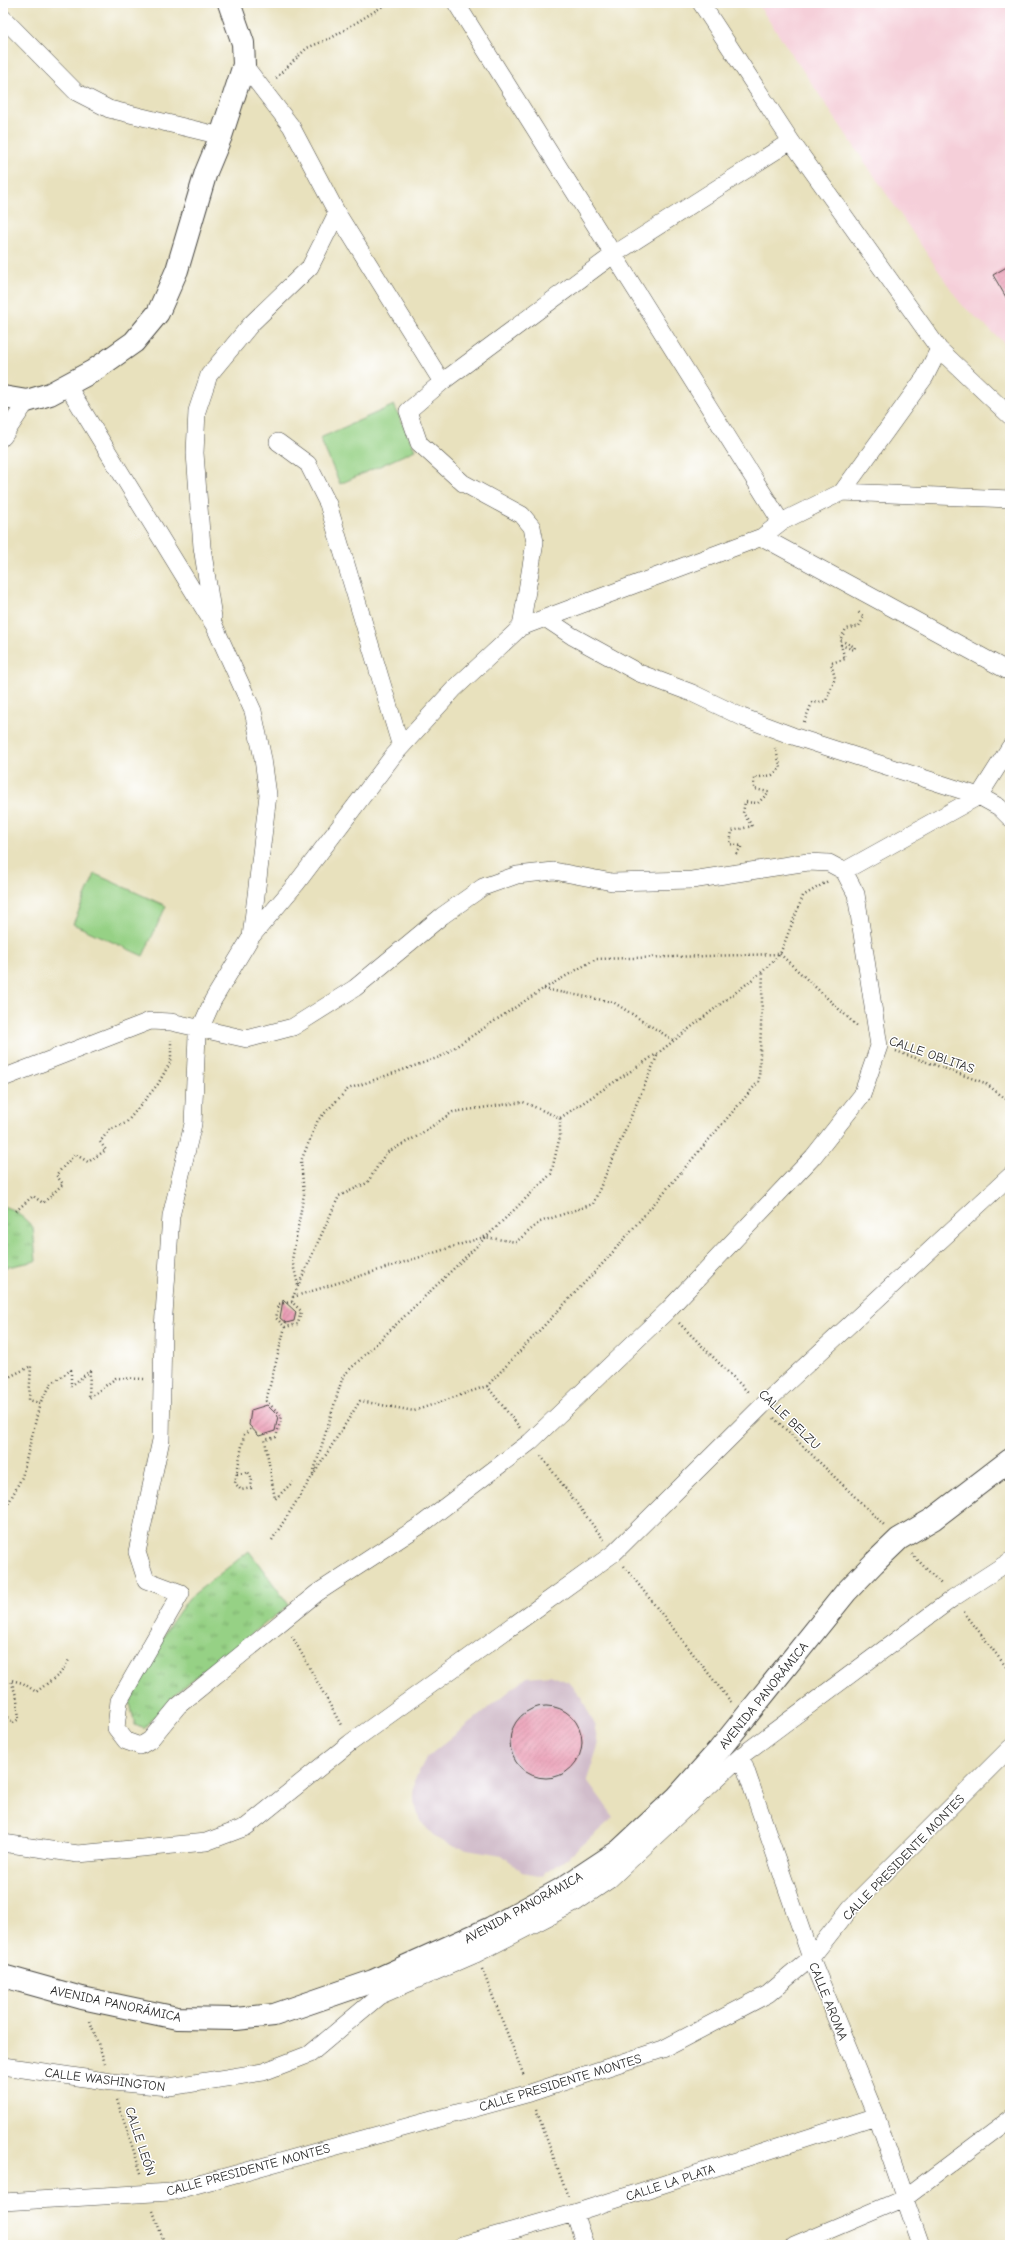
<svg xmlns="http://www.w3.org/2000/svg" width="1013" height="2248" viewBox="0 0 1013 2248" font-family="'Comic Neue',sans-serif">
  <defs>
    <pattern id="grass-tufts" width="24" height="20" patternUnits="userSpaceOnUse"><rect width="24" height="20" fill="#96d185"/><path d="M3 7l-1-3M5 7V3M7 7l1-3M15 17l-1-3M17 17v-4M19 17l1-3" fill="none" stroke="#7baa6d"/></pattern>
    <pattern id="building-hatch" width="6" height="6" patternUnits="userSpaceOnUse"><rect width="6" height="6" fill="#ea9ab3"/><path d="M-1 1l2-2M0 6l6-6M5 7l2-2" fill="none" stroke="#be7e92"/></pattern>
  </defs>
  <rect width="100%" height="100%" fill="#fff"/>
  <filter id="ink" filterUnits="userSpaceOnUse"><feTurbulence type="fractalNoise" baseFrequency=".025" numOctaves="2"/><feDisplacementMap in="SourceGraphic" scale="8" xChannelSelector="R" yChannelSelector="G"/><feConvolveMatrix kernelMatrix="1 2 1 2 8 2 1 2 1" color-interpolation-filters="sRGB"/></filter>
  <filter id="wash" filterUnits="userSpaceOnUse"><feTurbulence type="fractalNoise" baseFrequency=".012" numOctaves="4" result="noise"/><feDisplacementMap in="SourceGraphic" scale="16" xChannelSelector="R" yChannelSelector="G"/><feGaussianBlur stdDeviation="0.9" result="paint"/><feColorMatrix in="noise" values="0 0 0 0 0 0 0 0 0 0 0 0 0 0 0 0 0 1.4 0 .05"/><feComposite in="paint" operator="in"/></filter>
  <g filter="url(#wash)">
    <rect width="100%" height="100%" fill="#e8e1bd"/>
    <path fill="#f5cfd9" d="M757,3H1010V348L961,304Z"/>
    <path fill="#d1bdcb" d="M550,1675L568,1682L581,1697L594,1723L598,1746L587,1780L614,1817L569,1857L542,1876L523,1872L502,1855L455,1847L436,1838L420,1821L413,1798L414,1781L426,1758L527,1677Z"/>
    <path fill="url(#grass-tufts)" stroke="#607e58" d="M3,1206L16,1211L33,1227L36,1261L3,1268Z
      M249,1551L289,1605L177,1692L144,1729L135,1725L130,1703L169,1626L189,1598Z"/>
    <path fill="#96d185" stroke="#607e58" d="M394,405L415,450L340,484L320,438Z
      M95,874L166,906L143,956L73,924Z"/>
    <g id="blocks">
      <path fill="url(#building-hatch)" d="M1010,265V304L993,275Z
        M283,1300L296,1312L294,1321L286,1323L280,1318Z
        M267,1405L278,1416L275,1431L259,1436L249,1425L251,1410Z
        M510 1742a36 36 0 1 1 72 0a36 36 0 1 1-72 0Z"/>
    </g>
  </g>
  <g filter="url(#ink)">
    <use href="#blocks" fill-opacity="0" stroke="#474641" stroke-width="1"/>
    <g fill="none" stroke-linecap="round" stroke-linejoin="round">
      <g stroke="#474641" stroke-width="18">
        <path id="street" d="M456,3L781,522
          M701,3L791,141L939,349L1010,416
          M3,18L76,92L109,109L221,136
          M244,65L291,126L337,213L442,382L408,411L419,443L463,483L522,515L532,527L535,542L521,627
          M442,382L613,255L791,141
          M67,385L214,625L253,711L263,759L268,795L251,937
          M3,437L27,401
          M278,442L308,464L328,504L401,747
          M842,492L925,377L939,349
          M762,537L1010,672
          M213,617L202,547L195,453L197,411L209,375L252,323L310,267L337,213
          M545,618L572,636L639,673L692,693L742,717L793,736L979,796L999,807L1010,818
          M844,871L979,796L1010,747
          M3,1078L150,1021L171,1022L247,1039L293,1027L355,988L442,916L483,887L517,875L554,871L612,882L692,880L808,862L829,863L844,871L856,894L879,1046L862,1095L813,1157L667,1311L530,1442L421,1525L317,1593L178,1706L150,1740L140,1746L126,1741L116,1728L119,1701L181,1593L146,1580L137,1552L161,1440L163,1328L171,1216L193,1124L197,1036L213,1000L251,937L296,884L393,756L454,689L521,627L762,537L781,522L842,492L1010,499
          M741,1756L811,1958L876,2116L921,2245
          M3,1843L78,1854L206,1842L246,1827L350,1743L614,1553L762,1406L1010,1176
          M3,2066L112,2082L169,2087L263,2072L310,2054L379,1996L476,1954L575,1903L609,1880L741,1756L953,1598L1010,1561
          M3,2202L170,2192L530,2093L663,2049L768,1994L811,1958L851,1907L1010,1748
          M574,2213L585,2245
          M462,2245L574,2213L876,2116
          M794,2245L905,2198L1010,2119"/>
      </g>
      <g stroke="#474641" stroke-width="24">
        <path id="secondary" d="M3,397L27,401L50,394L93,371L134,342L158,313L177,270L206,172L221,136L244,65L243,43L229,3"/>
      </g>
      <g stroke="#474641" stroke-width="24">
        <path id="primary" d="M3,1976L82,1998L177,2018L236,2019L274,2015L373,1981L491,1928L560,1890L619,1851L677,1797L719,1750L846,1592L874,1563L899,1539L933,1519L1010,1460"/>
      </g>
      <path stroke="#474641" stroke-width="2.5" stroke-dasharray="1 3" stroke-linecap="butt" d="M276,78L307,48L333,37L388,3
        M804,722L812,703L826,701L835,678L831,663L845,659L841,645L854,650L855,647L840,640L846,629L859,626L864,617L858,612
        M736,854L742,846L730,844L732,831L752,826L743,813L745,802L758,803L769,792L754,789V778L772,775L781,768L775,748
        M780,954L857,1026
        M544,989L613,1002L673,1040
        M896,1051L985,1083L1010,1102
        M16,1211L33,1196L43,1203L63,1184L56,1175L75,1154L88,1162L106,1150L100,1142L109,1130L126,1123L158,1084L171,1061V1040
        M298,1285L292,1260L304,1194L301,1161L318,1120L348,1089L440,1057L543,989L596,959L780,954
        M293,1297L484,1237L516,1242L540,1222L593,1204L658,1054
        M292,1302L279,1304L276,1318L285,1327L298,1324L301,1311L292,1302L293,1297L339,1196L367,1183L386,1153L416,1137L453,1112L523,1102L560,1118L658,1053L763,971L780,954L803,896L828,881
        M679,1323L749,1393
        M285,1327L266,1401L282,1416L276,1437L265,1440L275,1499L293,1482
        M3,1362H5L3,1377
        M3,1380L31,1366L29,1400L40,1403
        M487,1386L520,1428
        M774,1418L885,1526
        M541,1456L604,1540
        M237,1474L248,1472L252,1479L251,1488L241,1490L235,1483L244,1435L252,1428
        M313,1474L343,1376L551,1174L560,1136V1118
        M3,1514L22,1477L40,1403L52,1383L71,1370V1386L90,1371L89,1398L116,1378L145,1379
        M272,1540L360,1401L414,1411L487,1386L606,1260L759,1081L763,972
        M912,1554L942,1585
        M624,1566L731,1702
        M964,1612L1010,1672
        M292,1636L342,1727
        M3,1711L13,1723L19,1719L17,1699L11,1680L23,1683L36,1692L60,1674L69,1660
        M482,1969L524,2076
        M90,2021L105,2063
        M117,2100L142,2176
        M536,2109L568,2197
        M153,2211L165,2245"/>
      <use href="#street" stroke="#fff" stroke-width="17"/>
      <use href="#secondary" stroke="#fff" stroke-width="22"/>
      <use href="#primary" stroke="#fff" stroke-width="22"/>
    </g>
  </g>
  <g text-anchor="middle" stroke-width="3" stroke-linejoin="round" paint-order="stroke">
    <g font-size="13" fill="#2b2b2b" stroke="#fff">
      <text transform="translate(932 1054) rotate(19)" y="5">CALLE OBLITAS</text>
      <text transform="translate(790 1419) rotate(44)" y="5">CALLE BELZU</text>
      <text transform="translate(763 1695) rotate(-51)" y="5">AVENIDA PANORÁMICA</text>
      <text transform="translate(903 1857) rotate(-46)" y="5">CALLE PRESIDENTE MONTES</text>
      <text transform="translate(523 1907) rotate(-29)" y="5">AVENIDA PANORÁMICA</text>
      <text transform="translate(829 2001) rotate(68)" y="5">CALLE AROMA</text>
      <text transform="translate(116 2003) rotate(12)" y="5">AVENIDA PANORÁMICA</text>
      <text transform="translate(105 2079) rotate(7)" y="5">CALLE WASHINGTON</text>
      <text transform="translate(560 2082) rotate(-17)" y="5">CALLE PRESIDENTE MONTES</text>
      <text transform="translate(141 2141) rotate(72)" y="5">CALLE LEÓN</text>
      <text transform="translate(248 2169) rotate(-15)" y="5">CALLE PRESIDENTE MONTES</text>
      <text transform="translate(670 2182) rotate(-18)" y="5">CALLE LA PLATA</text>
    </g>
  </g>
  <rect width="1013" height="2248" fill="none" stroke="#fff" stroke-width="16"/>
</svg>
